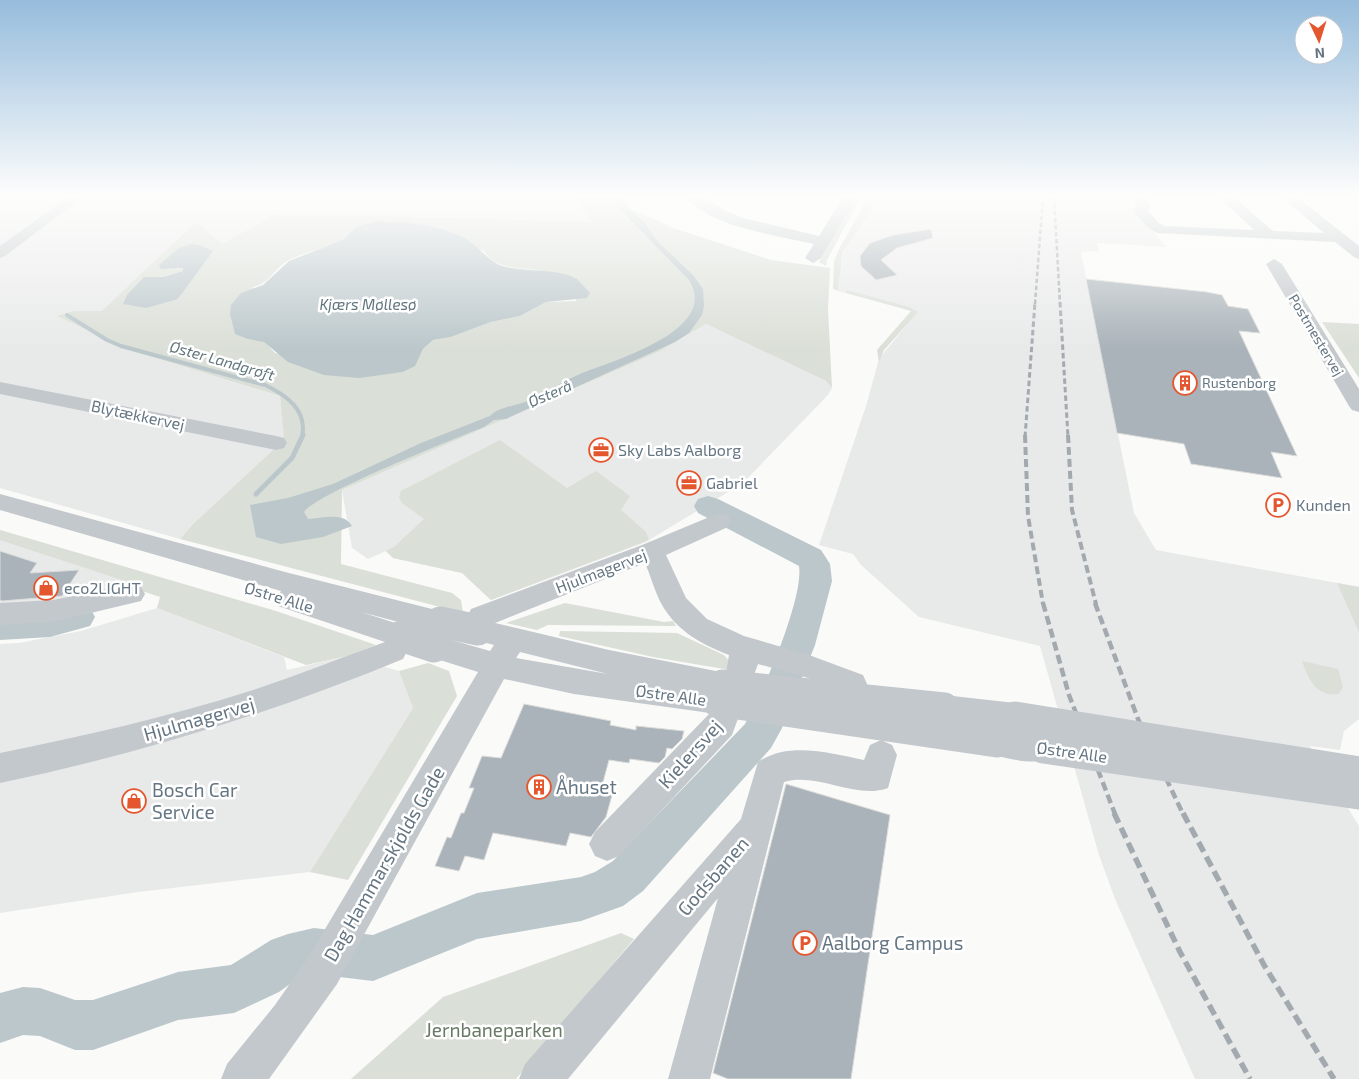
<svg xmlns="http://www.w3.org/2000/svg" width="1359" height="1079" viewBox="0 0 1359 1079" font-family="'Exo 2',sans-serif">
  <rect width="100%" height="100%" fill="#fafaf8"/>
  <path fill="#e8e9e9" d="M0,197H574L593,222L388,216L273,215L102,311H73L58,316L133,351L280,396L285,437L274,449L193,524L180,539L0,488Z
    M876,197H1125L1166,247L1097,243L1099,251L1081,252L1134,513L1156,550L1359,587V719L1344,731L1340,750L1310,746L1359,826V1079H1195L1115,899L1099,855L1040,646L919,617L861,565L853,554L819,545L866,406L879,359L917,312L838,291L844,249L869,214Z
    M706,324L826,381L832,388L828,395L743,483L646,542L491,600L462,573L393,558L386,551L368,559L352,548L342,490L658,352Z
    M0,530L135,570L136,589L0,609Z
    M157,608L284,657L287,670L348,656L399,671L413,708L310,872L138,892L0,913V644L19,643L81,631Z"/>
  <path fill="#dadfd7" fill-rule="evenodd" d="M574,197H621L631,209L673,228L771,260L830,268L828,309L832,388L826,381L706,324L658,352L342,490L341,564L452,593L461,600L463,613L180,539L193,524L274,449L284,437L280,396L133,351L57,316L73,311H102L196,222L222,244L273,215L388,216L592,222ZM377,221L399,222L484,251C497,270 517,267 537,270C550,272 563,275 575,278L576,301L546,302L520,316L491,322L451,337L433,340L423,349L414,366L403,372L383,374L275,353L264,341L248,339L253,287C271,283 274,268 289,260C303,253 319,250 333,244C353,236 353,224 377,221ZM212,251L178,299L154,278L184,271L183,268L166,270Z
    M856,197H861L827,260L826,266L819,262Z
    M868,197H876L869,214L843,251L838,291L833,289L834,262L838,251Z
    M847,290L909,307L918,312L884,350L879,362L877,350L911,311L846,293Z
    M1322,322L1359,324V378Z
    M500,440L567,488L596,471L630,496L621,510L646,532L649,540L491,600L462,573L393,558L386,551L394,547L424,519L402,503L399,497L401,491Z
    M0,530L276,611L376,645L348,656L306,665L157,608L160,597L118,583L122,580L0,540Z
    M1337,583L1359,587V632Z
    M565,603L664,622L673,621L676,626L548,625L537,630L506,623Z
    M560,631L677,633L724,655L730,662V670L653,657L559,636Z
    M1302,661L1338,669L1343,687L1339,694C1316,697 1309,680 1302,661Z
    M428,663L449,671L457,696L348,880L310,872L413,708L399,671Z
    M621,933L634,939L516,1079H351L443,997Z"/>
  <path fill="#bbc7cb" d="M608,197H616L644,222L658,242L693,275L703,289L704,306L702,315L689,333L675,342L506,419L494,420L484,427C454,439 317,493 304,512L308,519C322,519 343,511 352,526L323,537L281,544L256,537L250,505L288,498L333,484L421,443L490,416C497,408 514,406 525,402C544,394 561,382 580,374C613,361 721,330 689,280Z
    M377,221C407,222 439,224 466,239C480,247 489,263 506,267C523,271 562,269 577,279C581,283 586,289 590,293L587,298L546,302L520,316L491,322L451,337L433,340L423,349L415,366L403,372L359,378L324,375L288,362L264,342L248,339L235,334L230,314L231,305L241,293L263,285L289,261L335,243L345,238L357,226Z
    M190,244L199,245L213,251L178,299L146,308L123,304L127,295L144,277H162L183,271V268L161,269L159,265L178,249Z"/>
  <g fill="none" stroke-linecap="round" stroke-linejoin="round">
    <path stroke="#bbc7cb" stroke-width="4" d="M67,315L107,340L121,346L265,385C286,395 308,410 302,437"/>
    <path stroke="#bbc7cb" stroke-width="5" d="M256,494L292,458L303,435"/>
    <path fill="#bbc7cb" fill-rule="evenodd" d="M708,496L718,499L821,550L830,564L832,581L815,645L782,728L771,748L643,891L623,906L581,921L477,939L373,981L314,974L298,978L279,992L234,1013L178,1020L93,1050H75L40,1036L23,1035L0,1043V993L23,987L40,988L75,1000H93L178,972L231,965L271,940L288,934L314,928L373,935L477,893L581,877L595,872L613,861L745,724C762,695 804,598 799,566L698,513L694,506L698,499Z
      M78,604L90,608L95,617L90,626L50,637L0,640V614L50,611Z"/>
  </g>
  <path fill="#aab3b9" stroke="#dcdcda" d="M931,229L933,238L897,248L881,260L897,275L876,280L861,266L860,256L870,243L893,235Z
    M1086,279L1207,292L1222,295L1228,306L1248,309L1260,333L1239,331L1297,456L1271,452L1282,478L1191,464L1184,444L1117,433Z
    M0,551L37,563L30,573L79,570L62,596L2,601L0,600Z
    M524,704L611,721L610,725L636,730V726L684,731L682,739L672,749L667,748L665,757L659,763L630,759L629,763L609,760L602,786L614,788L606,817L591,837L570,833L566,846L493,833L484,860L465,856L459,871L435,866L447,837L451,838L461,813H464L474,788H469L482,756L501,758Z
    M786,784L890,815L851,1079H728L713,1073Z"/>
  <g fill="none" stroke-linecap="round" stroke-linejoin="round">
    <path fill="#c3c8cc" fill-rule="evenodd" d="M68,197H83L5,256L0,258V246Z
      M687,197H702L726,211L743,218L819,236L843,197H857L821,258L813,263L805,258L814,244C777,235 711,228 687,197Z
      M1131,197H1144L1150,205L1148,211L1159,223L1165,226L1254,230L1219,197H1234L1273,231L1324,233L1282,197H1297L1359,246V259L1354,257L1335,242L1157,233C1147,228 1140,220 1134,211L1136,205Z
      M1274,259L1282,264L1359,389V412L1352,410L1349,406L1266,264Z
      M0,382L276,436L284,438L287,443L284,448L276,450L0,394Z
      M0,494L285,572L440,611L450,614L454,622L450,630L440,633L361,612L411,628L415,636L411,644L405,646L407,651L403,659C272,713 139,754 0,783V753C84,736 168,717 250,691C296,676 340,658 385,642L278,606L275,599L281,591L0,510Z
      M719,513L728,515L731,521L728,527L666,555L686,598L707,619L744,636L809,655L863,675L867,684L863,693L852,697L808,678L758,664L732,735L619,856L607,861L595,856L589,844L595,832L710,713L574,694L504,679L337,984L269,1079H221L227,1064L275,1005L309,956L478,672L424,655L420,647L424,639L434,635L490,651L494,645L468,638L464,630L470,622L467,617L471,609L642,545ZM645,563C650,574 653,586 658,597C672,628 698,643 729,655L726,673L609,650L495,623ZM520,652L608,674L516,658Z
      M132,584L141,587L145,594L141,601L53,622L0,625V603L53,600Z
      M944,695L1015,703L1026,707L1030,717L1026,727L1016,730L1043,734L1054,738L1059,748L1054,758C1035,766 1005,759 986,752L981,742L986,732L996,728L944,721L933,717L929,708L933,699Z
      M881,740L892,745L897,755L888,788C856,800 818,772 784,782L710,1079H668L718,898L568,1079H519L525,1064L741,819L758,762C788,741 831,753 864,760L870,745Z"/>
    <path stroke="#a2aab0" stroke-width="2.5" stroke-dasharray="4.5 2.5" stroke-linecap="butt" d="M1054,197L1060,304
      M1035,304L1043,197"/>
    <path stroke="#a2aab0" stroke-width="3" stroke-dasharray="5.5 3" stroke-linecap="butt" d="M1060,302L1068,437
      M1025,437L1035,302"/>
    <path stroke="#a2aab0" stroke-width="4" stroke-dasharray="8 4" stroke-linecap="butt" d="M1025,435L1028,516L1043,604
      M1068,435L1072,510L1096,604"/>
    <path stroke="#a2aab0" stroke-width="4.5" stroke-dasharray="9 4.5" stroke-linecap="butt" d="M1043,603L1069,695L1115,814
      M1095,603L1138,719L1183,814"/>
    <path stroke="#a2aab0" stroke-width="5.5" stroke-dasharray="11 5.5" stroke-linecap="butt" d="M1114,813L1180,952L1250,1079
      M1183,813L1264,965L1334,1079"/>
    <path stroke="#c3c8cc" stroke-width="31" d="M440,622L478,630
      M401,636L434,647
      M723,685L944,708
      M717,701L997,742
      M1015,717L1359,772
      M1043,748L1359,794"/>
  </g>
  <linearGradient id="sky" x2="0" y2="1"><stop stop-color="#96bcdc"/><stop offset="0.56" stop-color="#fdfdfc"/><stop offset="1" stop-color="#fdfdfc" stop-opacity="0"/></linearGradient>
  <rect width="1359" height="349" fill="url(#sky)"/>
  <defs>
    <g id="building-ring" transform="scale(1.25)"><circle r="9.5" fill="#fff" stroke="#e4572e" stroke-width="1.5"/><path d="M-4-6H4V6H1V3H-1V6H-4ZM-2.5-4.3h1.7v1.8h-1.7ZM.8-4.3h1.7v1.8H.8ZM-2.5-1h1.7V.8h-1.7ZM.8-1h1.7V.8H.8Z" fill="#e4572e"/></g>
    <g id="office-ring" transform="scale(1.25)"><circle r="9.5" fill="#fff" stroke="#e4572e" stroke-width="1.5"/><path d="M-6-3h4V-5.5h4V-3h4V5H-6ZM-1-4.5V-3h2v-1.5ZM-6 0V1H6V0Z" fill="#e4572e"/></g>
    <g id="parking-ring" transform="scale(1.25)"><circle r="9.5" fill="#fff" stroke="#e4572e" stroke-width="1.5"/><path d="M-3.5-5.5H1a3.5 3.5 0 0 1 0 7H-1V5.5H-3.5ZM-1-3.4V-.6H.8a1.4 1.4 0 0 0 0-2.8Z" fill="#e4572e"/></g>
    <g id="shop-ring" transform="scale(1.25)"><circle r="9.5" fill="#fff" stroke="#e4572e" stroke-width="1.5"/><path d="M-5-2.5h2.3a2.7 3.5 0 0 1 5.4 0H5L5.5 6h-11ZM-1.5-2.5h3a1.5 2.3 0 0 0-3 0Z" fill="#e4572e"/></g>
  </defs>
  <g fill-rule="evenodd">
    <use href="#building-ring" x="1185" y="383"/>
    <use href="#office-ring" x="601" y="450"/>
    <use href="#office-ring" x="689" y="483"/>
    <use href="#parking-ring" x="1278" y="505"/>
    <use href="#shop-ring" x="46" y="588"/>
    <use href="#building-ring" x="539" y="787"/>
    <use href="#shop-ring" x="134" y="801"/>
    <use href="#parking-ring" x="805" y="943"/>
  </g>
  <g text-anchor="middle" stroke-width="5" stroke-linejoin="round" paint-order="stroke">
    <g font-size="14" fill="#657683" stroke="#fff">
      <text transform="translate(1316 335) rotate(59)" y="5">Postmestervej</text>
    </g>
    <g font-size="14" fill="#657683" stroke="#fff" text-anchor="start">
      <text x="1202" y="388">Rustenborg</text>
    </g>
    <g font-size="15" font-style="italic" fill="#60757c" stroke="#fff">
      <text x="368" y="310">Kjærs Møllesø</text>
      <text transform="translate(222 361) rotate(16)" y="5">Øster Landgrøft</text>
      <text transform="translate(550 394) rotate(-23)" y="5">Østerå</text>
    </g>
    <g font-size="16" fill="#657683" stroke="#fff">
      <text transform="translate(138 415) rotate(12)" y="6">Blytækkervej</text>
      <text transform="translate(601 571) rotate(-21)" y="6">Hjulmagervej</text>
      <text transform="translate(279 597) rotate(17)" y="6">Østre Alle</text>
      <text transform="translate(671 695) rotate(8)" y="6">Østre Alle</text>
      <text transform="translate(1072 752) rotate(8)" y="6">Østre Alle</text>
    </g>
    <g font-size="16" fill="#657683" stroke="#fff" text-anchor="start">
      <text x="618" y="456">Sky Labs Aalborg</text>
      <text x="706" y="489">Gabriel</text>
      <text x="1296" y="511">Kunden</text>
      <text x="64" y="594">eco2LIGHT</text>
    </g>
    <g font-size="19" fill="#657683" stroke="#fff">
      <text transform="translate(199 719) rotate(-16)" y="7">Hjulmagervej</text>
      <text transform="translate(690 754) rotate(-48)" y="7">Kielersvej</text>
      <text transform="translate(384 864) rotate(-60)" y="7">Dag Hammarskjølds Gade</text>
      <text transform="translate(713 876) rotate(-49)" y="7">Godsbanen</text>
    </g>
    <g font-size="19" fill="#657683" stroke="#fff" text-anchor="start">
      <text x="556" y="794">Åhuset</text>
      <text x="152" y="797">Bosch Car<tspan x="152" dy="22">Service</tspan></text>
      <text x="822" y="950">Aalborg Campus</text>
    </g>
    <g font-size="19" fill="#687a64" stroke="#fff">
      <text x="494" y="1037">Jernbaneparken</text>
    </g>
  </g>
  <g transform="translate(1319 40) rotate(176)"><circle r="24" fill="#ffffff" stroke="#c1c8cd"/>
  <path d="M0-4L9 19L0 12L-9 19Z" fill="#e4572e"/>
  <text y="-8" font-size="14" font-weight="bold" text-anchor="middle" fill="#657683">N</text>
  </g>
</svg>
